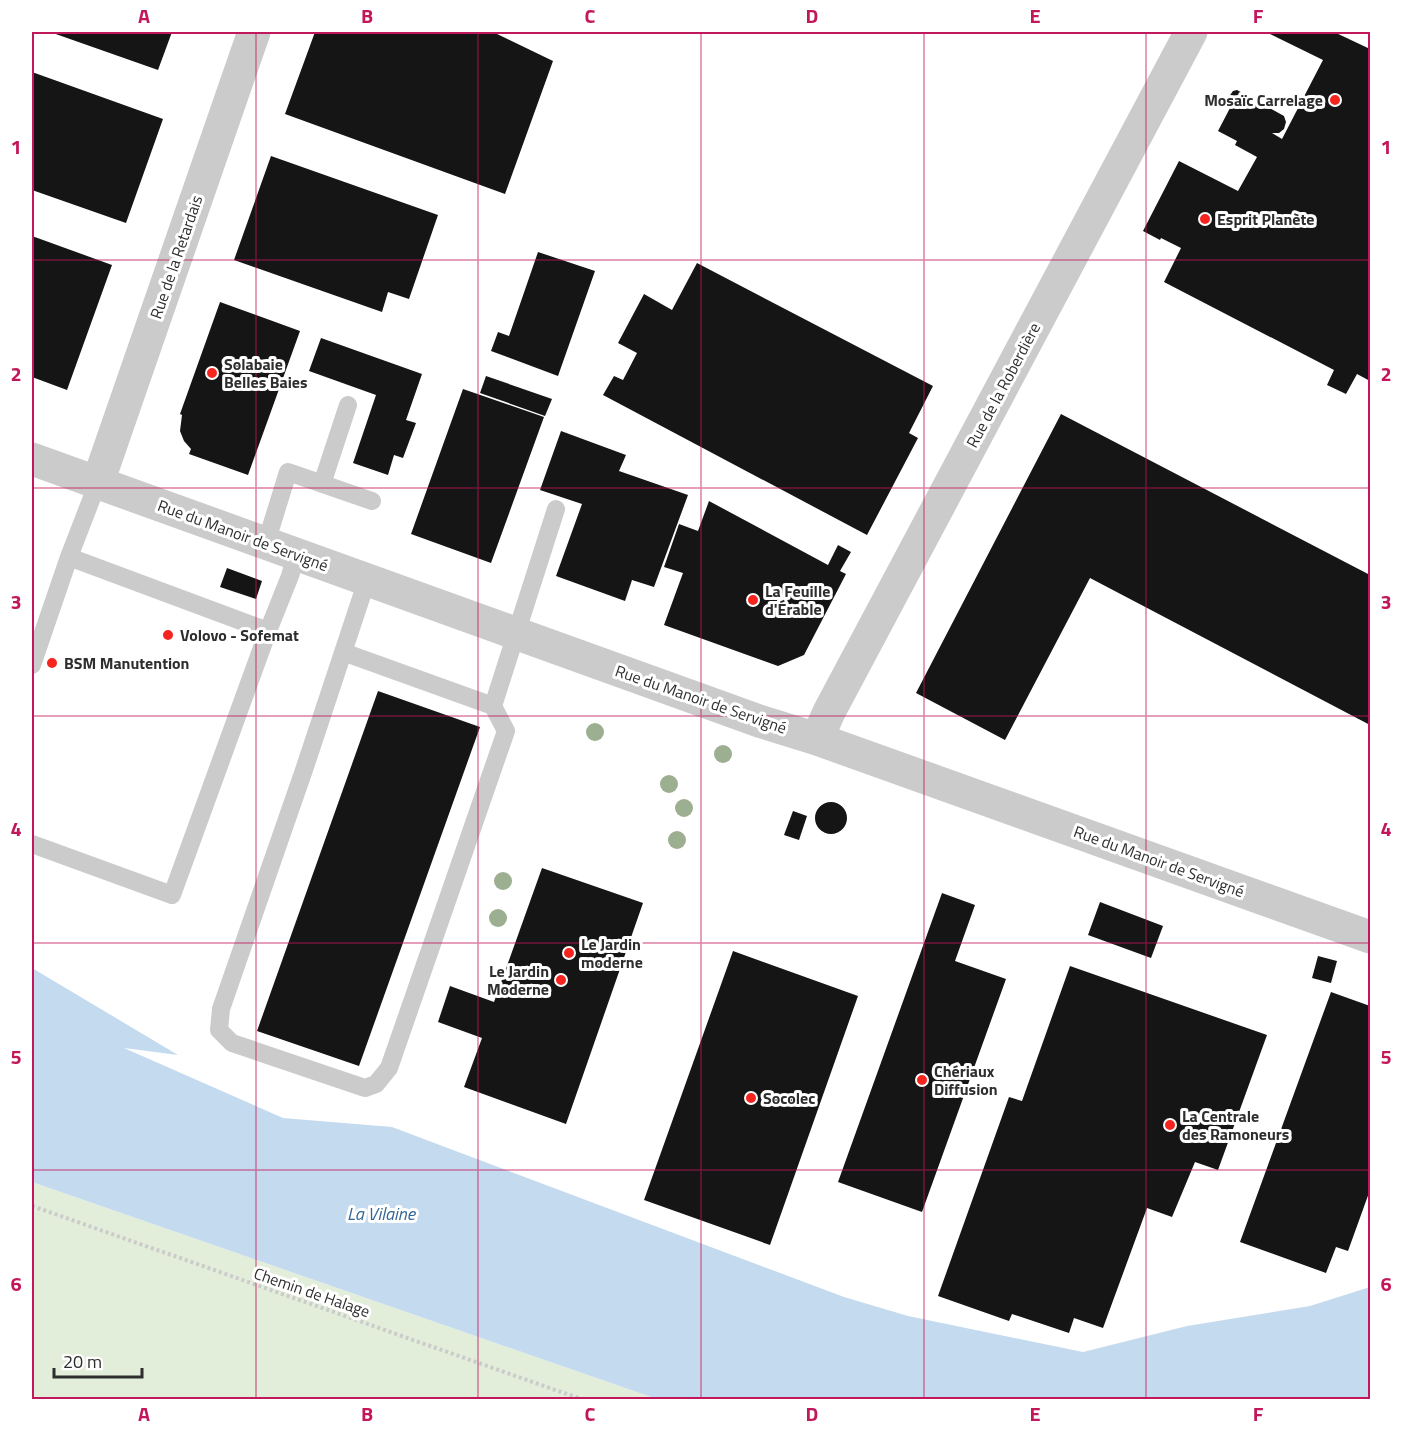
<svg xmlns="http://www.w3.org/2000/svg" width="1402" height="1431" viewBox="0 0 1402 1431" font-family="'Titillium Web',sans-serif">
  <rect width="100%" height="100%" fill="#fff"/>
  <path fill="#e2edda" d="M32,1182L657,1399L32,1400Z"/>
  <path fill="#c4daef" d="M32,968L178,1055L124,1048L283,1118L392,1127L844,1297L908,1316L1083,1352L1187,1326L1310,1306L1370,1287V1399H657L32,1182Z"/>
  <path fill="#151515" d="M50,32H172L158,70Z
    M315,32H493L553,61L505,194L285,114Z
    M1266,32H1334L1370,49V381L1357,374L1346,394L1327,385L1334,370L1164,282L1181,248L1161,238L1160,240L1143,231L1179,161L1238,191L1257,157L1235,145L1237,141L1218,131L1230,108L1228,98L1233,91L1237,90L1284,116L1286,122L1284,129L1279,133H1272L1282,139L1323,60Z
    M32,72L163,119L126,223L32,190Z
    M271,156L438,215L409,299L388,292L382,312L234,260Z
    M32,236L112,265L67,390L32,377Z
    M538,252L595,271L558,376L491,351L498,332L509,336Z
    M697,263L933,386L909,433L918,438L867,535L603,395L614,376L623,380L637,353L618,343L644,294L672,310Z
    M220,302L300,331L248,475L189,454L191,449L184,441L180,431L182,415L180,414Z
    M321,338L422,374L406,420L416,423L403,458L394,455L388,475L353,463L376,395L309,371Z
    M486,376L552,399L545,416L480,393Z
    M463,389L544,417L491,563L411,534Z
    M1061,414L1370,575V725L1090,578L1005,740L916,693Z
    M561,431L626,455L619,471L688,495L654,587L632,580L625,601L556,576L582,504L540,490Z
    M709,501L828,565L838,545L851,552L840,571L846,574L804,655L778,666L664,625L683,573L664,567L679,524L698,531Z
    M227,568L262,581L256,599L220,587Z
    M378,691L480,727L359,1066L257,1031Z
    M815 818a16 16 0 1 1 32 0a16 16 0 1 1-32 0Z
    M793,811L807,816L799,840L784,835Z
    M542,868L643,903L566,1124L464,1087L482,1038L438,1022L450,986L494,1002Z
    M942,893L975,905L955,961L1006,979L922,1212L838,1182Z
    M1100,902L1163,926L1151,958L1088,935Z
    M733,951L858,996L770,1245L644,1200Z
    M1318,956L1337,961L1331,983L1312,978Z
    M1070,966L1267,1035L1218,1170L1195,1162L1172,1217L1147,1208L1103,1328L1074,1318L1069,1333L1012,1314L1009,1321L938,1296L1009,1097L1022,1101Z
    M1331,992L1370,1006V1190L1348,1251L1336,1247L1326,1273L1240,1242Z"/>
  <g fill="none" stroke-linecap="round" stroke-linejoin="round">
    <path stroke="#cbcbcb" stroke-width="4" stroke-dasharray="3 3" stroke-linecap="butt" d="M32,1206L584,1400"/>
    <path stroke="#cbcbcb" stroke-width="18" d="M98,482L69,557L268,631L290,576L296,555
      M322,484L348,405
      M266,543L288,472L372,501
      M367,580L305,767L221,1009L219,1030L232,1043L365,1088L376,1084L389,1068L506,731L493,706L556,509
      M343,652L493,706
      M32,665L69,557
      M32,844L172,895L268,631"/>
    <path stroke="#cbcbcb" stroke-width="33" d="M98,482L254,32
      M817,739L829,712L1191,32"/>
    <path stroke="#cbcbcb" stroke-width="33" d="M32,459L759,721L817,739L1370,937"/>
  </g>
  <g fill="#9caf91">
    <circle cx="595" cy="732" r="9"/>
    <circle cx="723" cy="754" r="9"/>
    <circle cx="669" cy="784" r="9"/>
    <circle cx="684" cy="808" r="9"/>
    <circle cx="677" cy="840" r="9"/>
    <circle cx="503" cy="881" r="9"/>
    <circle cx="498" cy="918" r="9"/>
  </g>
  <path fill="none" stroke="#c2185b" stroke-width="1.5" stroke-opacity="0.55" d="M256,32V1400M478,32V1400M701,32V1400M924,32V1400M1146,32V1400M32,260H1370M32,488H1370M32,716H1370M32,943H1370M32,1170H1370"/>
  <g fill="#f6241e" stroke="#fff" stroke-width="2">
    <circle cx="1335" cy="100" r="6"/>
    <circle cx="1205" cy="219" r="6"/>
    <circle cx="212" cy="373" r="6"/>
    <circle cx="753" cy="600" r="6"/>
    <circle cx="168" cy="635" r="6"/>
    <circle cx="52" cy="663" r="6"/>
    <circle cx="569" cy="953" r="6"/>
    <circle cx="561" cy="980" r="6"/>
    <circle cx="922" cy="1080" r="6"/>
    <circle cx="751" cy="1098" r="6"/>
    <circle cx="1170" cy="1125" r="6"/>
  </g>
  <g text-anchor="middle" stroke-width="6" stroke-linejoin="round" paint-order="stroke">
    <g font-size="16" font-weight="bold" fill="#2e2e2e" stroke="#fff" text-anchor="start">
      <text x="1323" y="106" text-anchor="end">Mosaïc Carrelage</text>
      <text x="1217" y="225">Esprit Planète</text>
      <text x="224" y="370">Solabaie<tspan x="224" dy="18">Belles Baies</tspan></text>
      <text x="765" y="597">La Feuille<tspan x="765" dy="18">d'Érable</tspan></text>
      <text x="180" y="641">Volovo - Sofemat</text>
      <text x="64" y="669">BSM Manutention</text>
      <text x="581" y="950">Le Jardin<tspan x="581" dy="18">moderne</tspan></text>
      <text x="549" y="977" text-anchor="end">Le Jardin<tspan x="549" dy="18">Moderne</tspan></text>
      <text x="934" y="1077">Chériaux<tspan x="934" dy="18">Diffusion</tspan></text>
      <text x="763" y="1104">Socolec</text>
      <text x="1182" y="1122">La Centrale<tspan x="1182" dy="18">des Ramoneurs</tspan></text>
    </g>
    <g font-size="16" fill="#2e2e2e" stroke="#fff">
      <text transform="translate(176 257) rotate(-71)" y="6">Rue de la Retardais</text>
      <text transform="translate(1003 385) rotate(-62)" y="6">Rue de la Roberdière</text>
      <text transform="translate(243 535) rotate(20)" y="6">Rue du Manoir de Servigné</text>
      <text transform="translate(701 699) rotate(19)" y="6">Rue du Manoir de Servigné</text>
      <text transform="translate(1159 861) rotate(20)" y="6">Rue du Manoir de Servigné</text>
      <text transform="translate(312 1292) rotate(19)" y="6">Chemin de Halage</text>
    </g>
    <g font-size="18" font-style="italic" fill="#346798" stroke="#fff">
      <text x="381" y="1220">La Vilaine</text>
    </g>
  </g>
  <rect width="1402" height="1431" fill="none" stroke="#ffffff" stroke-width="66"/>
  <path d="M54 1368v9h88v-9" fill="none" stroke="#2e2e2e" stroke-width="3"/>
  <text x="63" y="1368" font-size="18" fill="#2e2e2e" stroke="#ffffff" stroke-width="4.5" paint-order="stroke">20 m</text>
  <rect x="33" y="33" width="1336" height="1365" fill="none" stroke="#c2185b" stroke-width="2"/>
  <g font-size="20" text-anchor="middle" font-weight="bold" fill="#c2185b">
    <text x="144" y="23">A</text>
    <text x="367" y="23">B</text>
    <text x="590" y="23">C</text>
    <text x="812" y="23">D</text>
    <text x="1035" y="23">E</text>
    <text x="1258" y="23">F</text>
    <text x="16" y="154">1</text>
    <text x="1386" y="154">1</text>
    <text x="16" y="381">2</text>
    <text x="1386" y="381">2</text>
    <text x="16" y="609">3</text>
    <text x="1386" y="609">3</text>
    <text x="16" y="836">4</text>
    <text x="1386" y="836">4</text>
    <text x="16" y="1064">5</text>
    <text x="1386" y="1064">5</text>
    <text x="16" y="1291">6</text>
    <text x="1386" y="1291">6</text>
    <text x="144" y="1421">A</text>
    <text x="367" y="1421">B</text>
    <text x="590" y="1421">C</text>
    <text x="812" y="1421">D</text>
    <text x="1035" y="1421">E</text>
    <text x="1258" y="1421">F</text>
  </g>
</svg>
